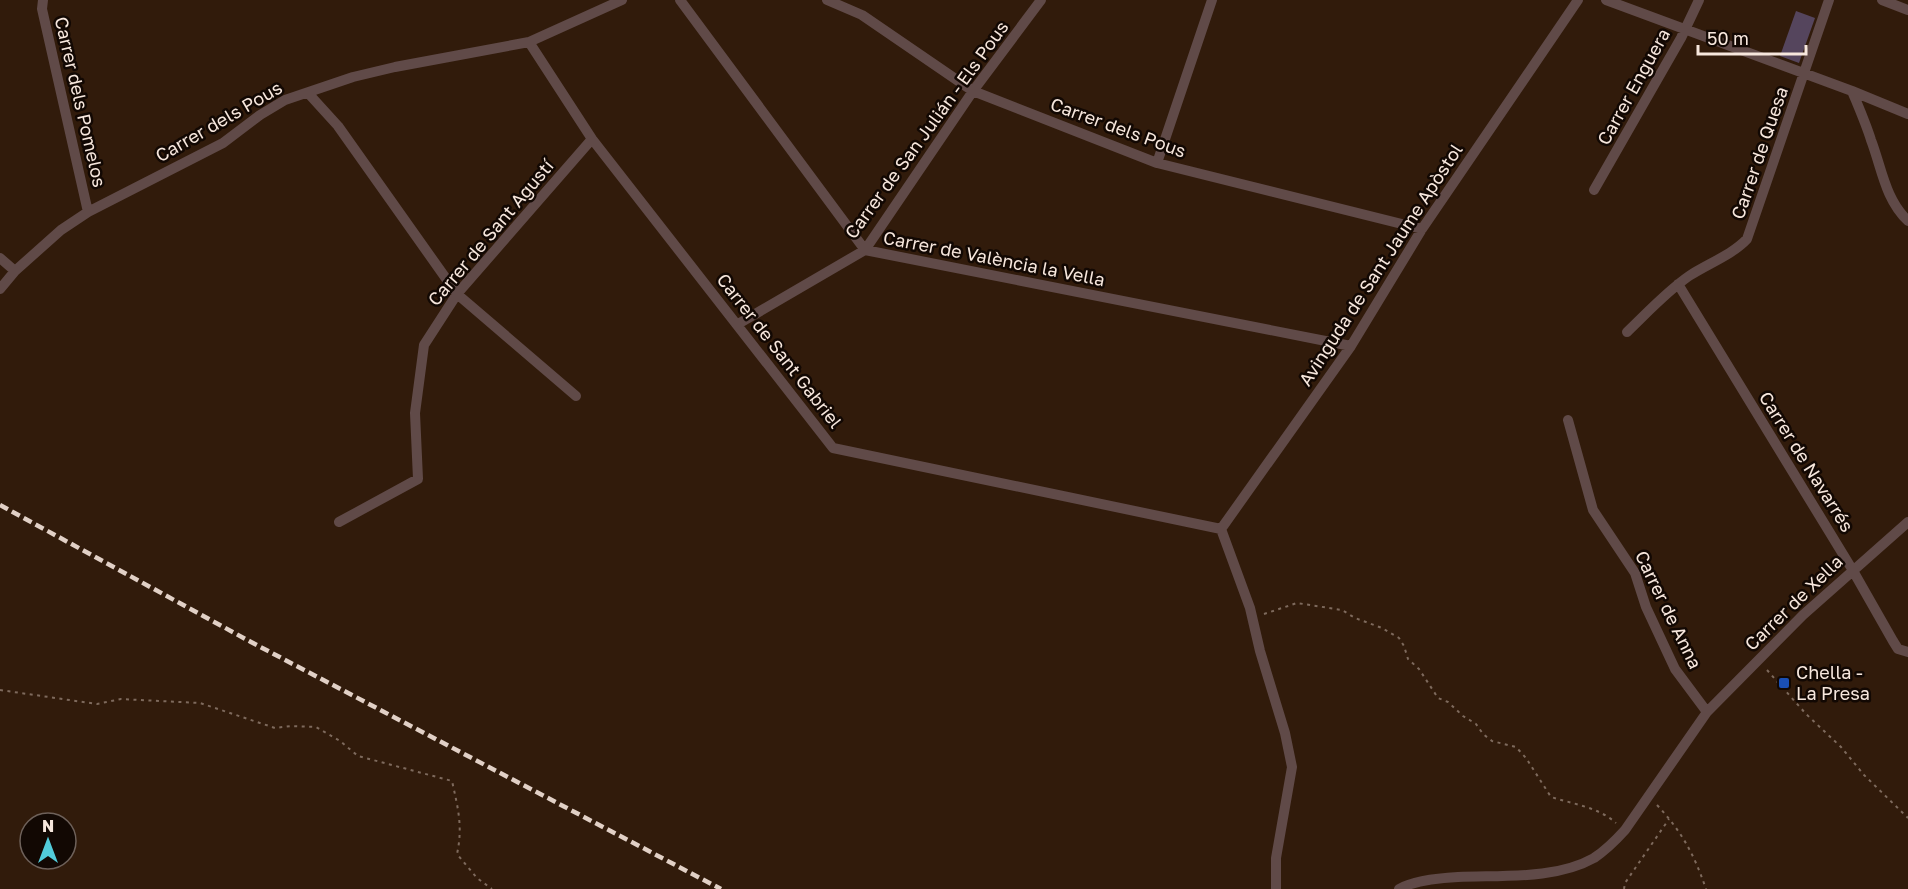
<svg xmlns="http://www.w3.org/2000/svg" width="1908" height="889" viewBox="0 0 1908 889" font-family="'Golos Text',sans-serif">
  <rect width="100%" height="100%" fill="#311b0b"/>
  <path fill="#55455d" d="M1796,11L1815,18L1799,63L1780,56Z"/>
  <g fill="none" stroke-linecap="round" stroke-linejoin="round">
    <path stroke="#7e6a5d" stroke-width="2" stroke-dasharray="3 4.5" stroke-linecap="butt" d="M1264,614L1297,603L1342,610L1355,618L1382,628L1399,638L1404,646L1408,659L1419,669L1438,698L1448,702L1463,716L1476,724L1483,734L1492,741L1516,747L1526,758L1551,797C1573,804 1598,807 1616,823
      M1767,670L1806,714L1841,747L1864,775L1908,818
      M0,690L97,704L121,699L200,703L275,728L291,726L316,727L340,741L358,756L452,781C458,808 463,827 457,854L477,878L492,889
      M1657,805C1682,832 1694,854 1706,889
      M1624,889L1625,883L1669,819"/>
    <path stroke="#604a48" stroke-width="10" d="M43,0L42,9L88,212
      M680,0L865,250L1351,346
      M827,0L862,15L973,91L1157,163L1422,229
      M1606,0L1852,91L1908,114
      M1882,0L1908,10
      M529,42L592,139L833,448L1221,529
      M1852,91C1859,108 1866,124 1871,140C1882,169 1885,199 1908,221
      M308,93L338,126L457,294L576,396
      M1157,163L1212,0
      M1594,190L1681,38L1699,0
      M0,258L15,271
      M1678,284L1852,569L1893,641L1898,649L1908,652
      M0,289L15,271L61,230L88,212L223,143L260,115L285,100L353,77L395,67L529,42L622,0
      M738,324L865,250L973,91L1041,0
      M1627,332C1647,313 1666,292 1689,276C1707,264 1732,255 1747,239L1829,0
      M1568,420L1593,510L1635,573L1646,607L1675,669L1707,712
      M339,522L418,479L415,413L424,345L457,294L592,139
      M1276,889V858L1292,767L1285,733L1260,651L1250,608L1221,529L1351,346L1422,229L1578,0
      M1399,889C1415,880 1439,878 1458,877C1501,875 1555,880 1594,858C1606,850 1616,840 1625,830L1707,712L1803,615L1908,522"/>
    <path stroke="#e1d0c6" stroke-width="4.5" stroke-dasharray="9 4.5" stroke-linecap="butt" d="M0,505L251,642L721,889"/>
  </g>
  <rect fill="#1a4fb4" stroke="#120803" stroke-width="2" x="1778" y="677" width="12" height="12" rx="3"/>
  <g text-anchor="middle" stroke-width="5" stroke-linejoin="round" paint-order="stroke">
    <g font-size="18" fill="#f7e7dd" stroke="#120803">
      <text transform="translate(1634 87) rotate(-61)" y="6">Carrer Enguera</text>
      <text transform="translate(80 102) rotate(77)" y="6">Carrer dels Pomelos</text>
      <text transform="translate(219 122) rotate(-30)" y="6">Carrer dels Pous</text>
      <text transform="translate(1118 128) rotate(20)" y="6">Carrer dels Pous</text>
      <text transform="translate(927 130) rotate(-54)" y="6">Carrer de San Julián - Els Pous</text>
      <text transform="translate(1760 153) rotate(-71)" y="6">Carrer de Quesa</text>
      <text transform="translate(491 233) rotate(-50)" y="6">Carrer de Sant Agustí</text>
      <text transform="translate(994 259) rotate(11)" y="6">Carrer de València la Vella</text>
      <text transform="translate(1381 265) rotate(-57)" y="6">Avinguda de Sant Jaume Apòstol</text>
      <text transform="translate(779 351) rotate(52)" y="6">Carrer de Sant Gabriel</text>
      <text transform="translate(1806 462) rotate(58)" y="6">Carrer de Navarrés</text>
      <text transform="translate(1794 603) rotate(-44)" y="6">Carrer de Xella</text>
      <text transform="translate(1668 610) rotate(64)" y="6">Carrer de Anna</text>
    </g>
    <g font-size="18" fill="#f7e7dd" stroke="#120803" text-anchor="start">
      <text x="1796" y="679">Chella -<tspan x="1796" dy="21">La Presa</tspan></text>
    </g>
  </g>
  <g transform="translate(48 841)"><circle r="28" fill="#120803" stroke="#6e615a" stroke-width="1.5"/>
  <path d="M0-4.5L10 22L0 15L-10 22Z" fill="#52cbd9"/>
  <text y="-9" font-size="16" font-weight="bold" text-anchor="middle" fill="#f7e7dd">N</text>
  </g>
  <path d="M1698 45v9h108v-9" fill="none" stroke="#f7e7dd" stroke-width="3"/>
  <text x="1707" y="45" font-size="18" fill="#f7e7dd" stroke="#120803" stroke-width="4.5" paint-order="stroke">50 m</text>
</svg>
